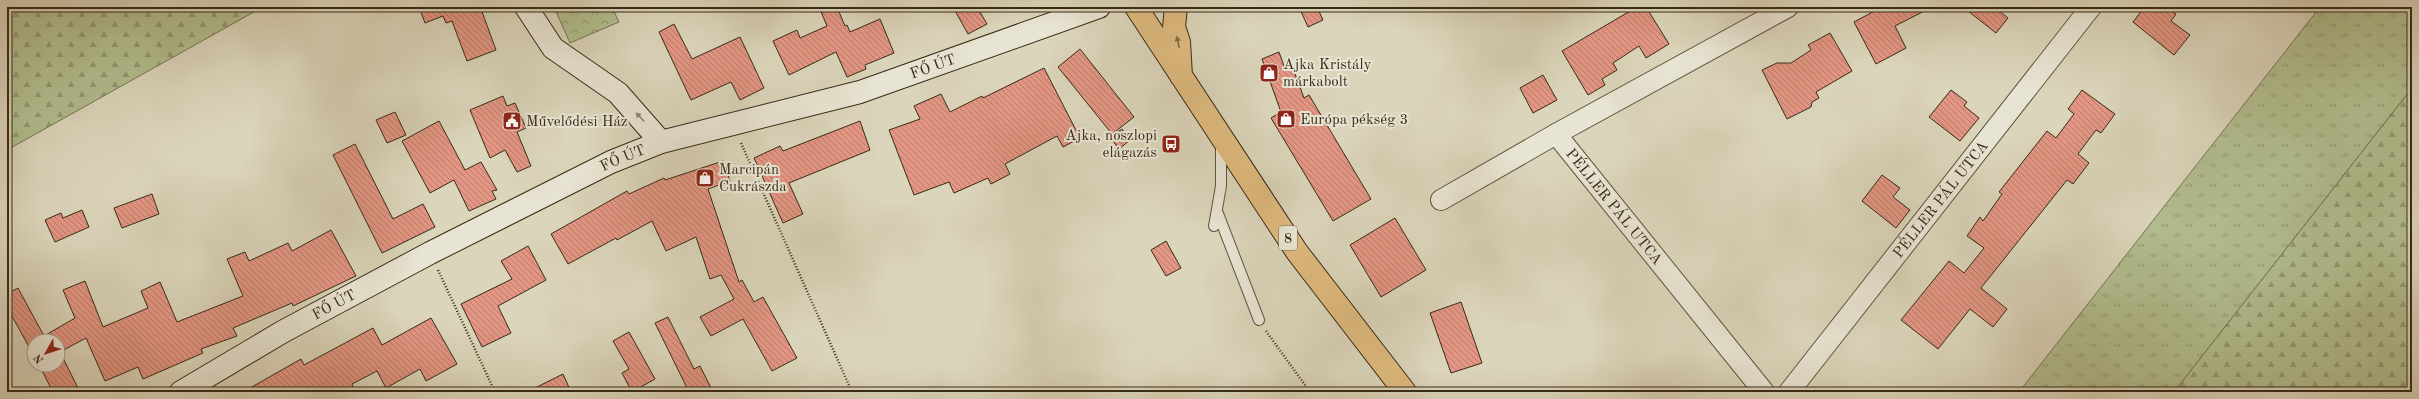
<svg xmlns="http://www.w3.org/2000/svg" width="2419" height="399" viewBox="0 0 2419 399" font-family="'Old Standard TT',serif">
  <defs>
    <pattern id="grass-tufts" width="24" height="20" patternUnits="userSpaceOnUse"><rect width="24" height="20" fill="#b2bd8f"/><path d="M3 7l-1-3M5 7V3M7 7l1-3M15 17l-1-3M17 17v-4M19 17l1-3" fill="none" stroke="#929a74"/></pattern>
    <pattern id="forest-firs" width="22" height="20" patternUnits="userSpaceOnUse"><rect width="22" height="20" fill="#b2bd8f"/><path d="M5 1l3.5 6h-7zM16 11l3.5 6h-7z" fill="#929a74"/></pattern>
    <pattern id="park-crowns" width="20" height="18" patternUnits="userSpaceOnUse"><rect width="20" height="18" fill="#b2bd8f"/><path d="M2 6a3 3 0 1 1 6 0M12 15a3 3 0 1 1 6 0" fill="none" stroke="#929a74"/></pattern>
    <pattern id="building-back-hatch" width="6" height="6" patternUnits="userSpaceOnUse"><rect width="6" height="6" fill="#e39683"/><path d="M-1 5l2 2M0 0l6 6M5-1l2 2" fill="none" stroke="#b97b6a"/></pattern>
  </defs>
  <rect width="100%" height="100%" fill="#dbd5bb"/>
  <filter id="stains"><feTurbulence type="fractalNoise" baseFrequency=".005" numOctaves="4"/><feColorMatrix values="0 0 0 0 .2 0 0 0 0 .09 0 0 0 0 .02 0 0 0 .5 -.17"/></filter>
  <radialGradient id="worn" r=".72"><stop offset=".6" stop-color="#630" stop-opacity="0"/><stop offset="1" stop-color="#630" stop-opacity=".3"/></radialGradient>
  <path fill="url(#grass-tufts)" stroke="#757452" d="M2320,7H2412V88L2174,392H2019Z"/>
  <path fill="url(#forest-firs)" stroke="#757452" d="M7,7H261V8L7,150Z
    M2412,88V392H2174Z"/>
  <path fill="url(#park-crowns)" stroke="#757452" d="M554,7H612L619,22L570,43Z"/>
  <path fill="url(#building-back-hatch)" stroke="#382a16" d="M419,7H484L481,9L496,50L467,61L452,21L446,23L443,16L425,23Z
    M819,7H837L845,26L847,25L850,32L880,19L894,53L865,65L866,69L847,77L836,52L789,75L773,41L797,30L800,38L827,26Z
    M953,7H977L987,24L968,34Z
    M1299,7H1317L1323,20L1308,27Z
    M1637,7H1646L1669,44L1646,58L1639,46L1613,63L1617,70L1602,79L1605,85L1588,95L1562,51Z
    M1882,7H1932L1895,26L1906,48L1876,64L1854,22Z
    M1963,7H1994L2008,18L1996,33Z
    M2150,7H2167L2176,14L2171,21L2190,35L2174,55L2133,22L2143,9L2148,10Z
    M674,24L692,59L740,37L764,88L740,100L731,82L691,100L659,32Z
    M1830,33L1852,71L1816,92L1819,98L1812,102L1811,107L1787,119L1762,70L1777,63H1791L1811,50L1808,45Z
    M1080,49L1134,117L1112,134L1058,67Z
    M1279,52L1284,66L1291,63L1304,98L1309,95L1371,199L1333,221L1271,118L1281,112L1262,59Z
    M1044,68L1080,138L1063,147L1057,136L1005,164L1010,174L991,184L988,178L954,193L949,182L914,195L889,130L920,119L914,106L941,94L950,112L982,96L983,98Z
    M1543,75L1557,100L1533,113L1520,88Z
    M1951,90L1967,102L1964,106L1979,118L1960,141L1929,117Z
    M2082,90L2115,114L2101,133L2096,130L2078,154L2089,163L2073,184L2067,180L1981,288L2007,309L1993,327L1970,309L1938,349L1901,320L1949,261L1964,273L1984,248L1967,236L1980,217L1983,221L2002,194L1999,192L2047,131L2056,138L2074,114L2068,109Z
    M503,96L507,106L515,103L526,128L517,132L531,166L517,172L505,150L490,158L470,110Z
    M395,112L406,135L387,143L376,120Z
    M439,121L465,170L481,162L497,190L492,191L496,199L469,211L454,180L430,193L402,141Z
    M860,121L870,150L789,183L803,214L783,223L754,158L780,146L783,151Z
    M1122,129L1130,140L1119,149L1110,137Z
    M355,144L393,219L423,204L435,227L382,253L333,155Z
    M723,161L730,181L708,189L739,282L742,280L754,302L763,297L797,358L772,371L743,319L711,336L700,317L734,299L721,275L710,279L696,237L666,251L652,221L617,240L616,238L568,264L551,234L627,191L629,194L664,178L665,180Z
    M1882,175L1900,188L1893,197L1910,210L1896,228L1862,201Z
    M152,194L159,214L122,228L114,208Z
    M82,210L89,227L55,242L45,220L61,213L63,218Z
    M1395,218L1426,270L1381,297L1350,245Z
    M331,230L356,276L293,306L292,303L233,328L237,336L201,349L203,353L143,379L138,367L105,381L86,338L60,352L80,392H53L39,365H58V341H34V356L7,307V294L18,288L44,336L75,318L63,290L85,281L103,327L148,308L141,291L160,282L177,322L243,296L227,259L245,252L249,261L288,243L292,251Z
    M1166,241L1181,268L1166,276L1151,250Z
    M528,246L546,280L498,306L511,333L482,347L461,304L512,279L501,261Z
    M1461,302L1482,363L1451,373L1430,313Z
    M668,317L694,369L700,366L713,392H689L655,323Z
    M431,318L457,364L426,381L420,369L386,388L377,371L352,384L356,392H243L301,359L304,365L373,328L382,345Z
    M629,332L655,379L632,392L622,373L629,369L613,341Z
    M563,374L571,392H527Z"/>
  <g fill="none" stroke-linecap="round" stroke-linejoin="round">
    <g stroke="#61553f" stroke-width="12">
      <path id="lane" d="M1217,211L1259,320
        M1214,226L1221,186V144"/>
    </g>
    <g stroke="#61553f" stroke-width="22">
      <g id="street">
        <path id="s1" d="M1556,134L1764,392"/>
        <path d="M1441,200L1556,134L1788,7"/>
        <path id="s2" d="M1789,392L2091,7"/>
      </g>
    </g>
    <g stroke="#382a16" stroke-width="24">
      <g id="secondary">
        <path d="M526,7L553,48L618,93L661,142"/>
        <path id="s3" d="M181,392L284,331L430,253L611,162L661,142L860,92L1099,7"/>
      </g>
    </g>
    <g stroke="#382a16" stroke-width="24">
      <path id="primary" d="M1136,7L1297,252L1405,392
        M1176,7L1174,27L1179,42L1181,76"/>
    </g>
    <path stroke="#382a16" stroke-width="2.5" stroke-dasharray="1 2" stroke-linecap="butt" d="M741,143L852,392
      M438,270L495,392
      M1266,331L1310,392"/>
    <use href="#lane" stroke="#e8e4d3" stroke-width="10"/>
    <use href="#street" stroke="#e8e4d3" stroke-width="20"/>
    <use href="#secondary" stroke="#e8e4d3" stroke-width="22"/>
    <use href="#primary" stroke="#deba7e" stroke-width="22"/>
  </g>
  <defs><path id="oneway-solid" d="M-6-.8H1V-3.2L6.5 0L1 3.2V.8H-6Z"/></defs>
  <use fill="#836b45" href="#oneway-solid" transform="translate(1178 42) rotate(-101)"/>
  <use fill="#908774" href="#oneway-solid" transform="translate(640 117) rotate(-133)"/>
  <defs>
    <g id="shop-square" transform="scale(1)"><rect x="-9" y="-9" width="18" height="18" rx="4" fill="#8f2418" stroke="#e8e4d3"/><path d="M-5-2.5h2.3a2.7 3.5 0 0 1 5.4 0H5L5.5 6h-11ZM-1.5-2.5h3a1.5 2.3 0 0 0-3 0Z" fill="#fff"/></g>
    <g id="civic-square" transform="scale(1)"><rect x="-9" y="-9" width="18" height="18" rx="4" fill="#8f2418" stroke="#e8e4d3"/><path d="M-.6-6.5H3V-4.5H.6V-3L4-1V1h2V6H-6V1h2V-1L-.6-3ZM-1.2 2.5V6h2.4V2.5Z" fill="#fff"/></g>
    <g id="bus-square" transform="scale(1)"><rect x="-9" y="-9" width="18" height="18" rx="4" fill="#8f2418" stroke="#e8e4d3"/><path d="M-5-6H5V4H4V6H2V4H-2V6H-4V4H-5ZM-3.5-4V0h7V-4ZM-3.5 1.2v1.5H-2V1.2ZM2 1.2v1.5H3.5V1.2Z" fill="#fff"/></g>
  </defs>
  <g fill-rule="evenodd">
    <use href="#shop-square" x="1269" y="73"/>
    <use href="#shop-square" x="1286" y="119"/>
    <use href="#civic-square" x="512" y="121"/>
    <use href="#bus-square" x="1171" y="144"/>
    <use href="#shop-square" x="705" y="178"/>
  </g>
  <g text-anchor="middle" stroke-width="4" stroke-linejoin="round" paint-order="stroke">
    <rect fill="#e8e4d3" stroke="#6d624f" stroke-width="1" x="1279" y="226" width="18" height="24" rx="3"/>
    <g font-size="14" font-weight="bold" fill="#382a16">
      <text x="1288" y="243">8</text>
    </g>
    <g font-size="15" fill="#382a16" stroke="#e8e4d3" text-anchor="start">
      <text x="1283" y="69">Ajka Kristály<tspan x="1283" dy="17">márkabolt</tspan></text>
      <text x="1300" y="124">Európa pékség 3</text>
      <text x="526" y="126">Művelődési Ház</text>
      <text x="1157" y="140" text-anchor="end">Ajka, noszlopi<tspan x="1157" dy="17">elágazás</tspan></text>
      <text x="719" y="174">Marcipán<tspan x="719" dy="17">Cukrászda</tspan></text>
    </g>
    <g font-size="15" fill="#382a16" stroke="#e8e4d3">
      <text dy="5" stroke="none"><textPath href="#s3" startOffset="824">FŐ ÚT</textPath></text>
      <text dy="5" stroke="none"><textPath href="#s3" startOffset="500">FŐ ÚT</textPath></text>
      <text dy="5" stroke="none"><textPath href="#s2" startOffset="245">PÉLLER PÁL UTCA</textPath></text>
      <text dy="5" stroke="none"><textPath href="#s1" startOffset="93">PÉLLER PÁL UTCA</textPath></text>
      <text dy="5" stroke="none"><textPath href="#s3" startOffset="176">FŐ ÚT</textPath></text>
    </g>
  </g>
  <rect width="2419" height="399" fill="none" stroke="#dbd5bb" stroke-width="24"/>
  <rect x="8" y="8" width="2403" height="383" fill="none" stroke="#382a16" stroke-width="2"/>
  <rect x="12" y="12" width="2395" height="375" fill="none" stroke="#382a16"/>
  <g transform="translate(46 353) rotate(231)"><circle r="19" fill="#e8e4d3" stroke="#a29a87"/>
  <path d="M0-3L7 15L0 10L-7 15Z" fill="#8f2418"/>
  <text y="-6" font-size="11" font-weight="bold" text-anchor="middle" fill="#382a16">N</text>
  </g>
  <rect width="100%" height="100%" filter="url(#stains)"/>
  <rect width="100%" height="100%" fill="url(#worn)"/>
</svg>
